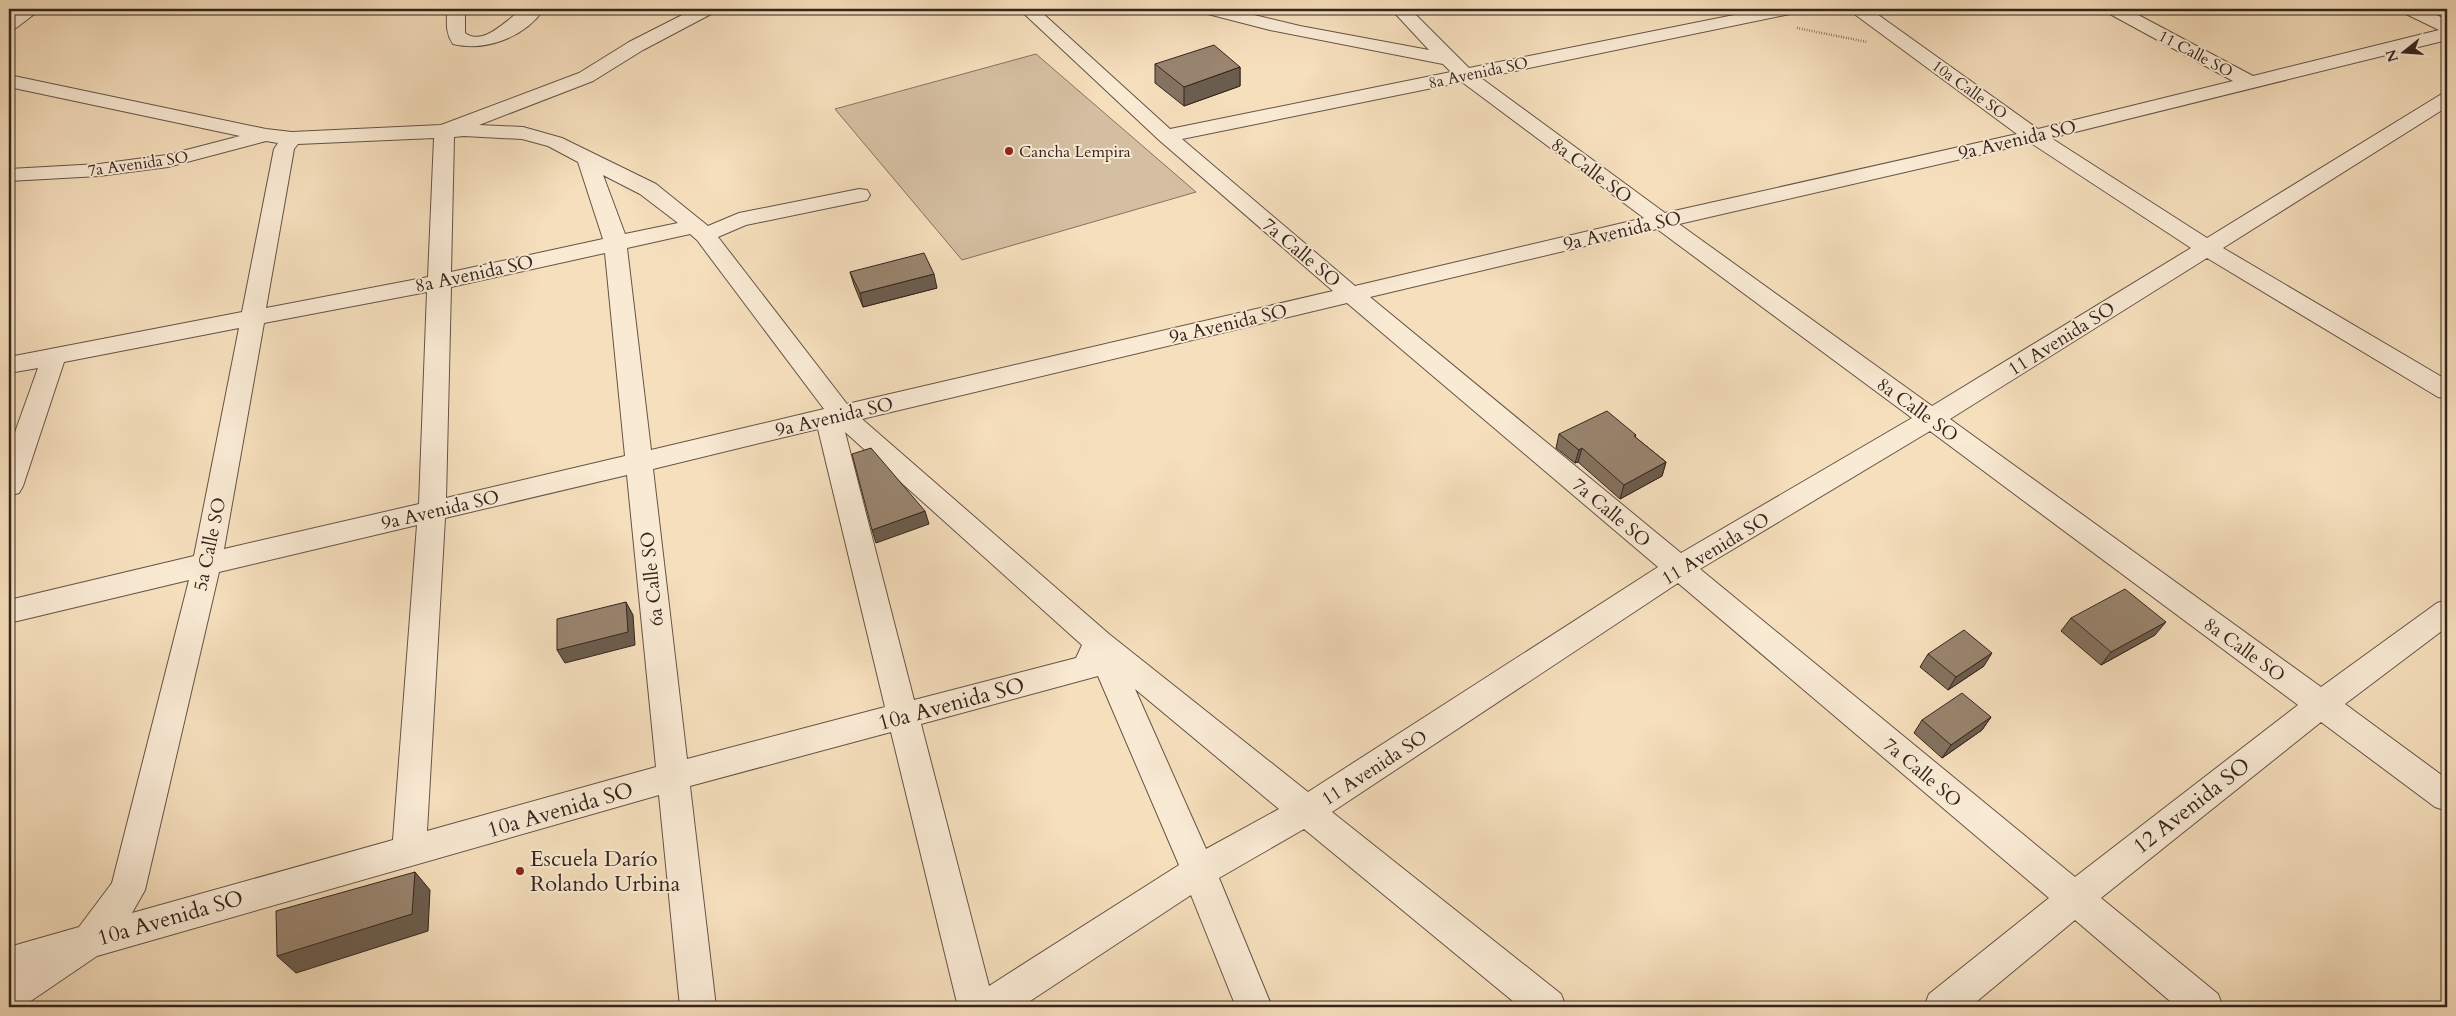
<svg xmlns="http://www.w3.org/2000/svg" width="2456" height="1016" viewBox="0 0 2456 1016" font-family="Cardo,serif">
  <rect width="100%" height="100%" fill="#f6dfbd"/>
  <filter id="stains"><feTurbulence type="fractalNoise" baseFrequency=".004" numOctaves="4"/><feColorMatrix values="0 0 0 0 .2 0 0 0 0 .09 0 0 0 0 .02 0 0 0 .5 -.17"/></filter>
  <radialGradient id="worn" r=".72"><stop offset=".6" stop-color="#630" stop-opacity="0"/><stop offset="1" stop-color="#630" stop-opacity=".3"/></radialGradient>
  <path fill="#d5bfa2" stroke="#857260" d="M1036,54L1196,192L962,260L835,109Z"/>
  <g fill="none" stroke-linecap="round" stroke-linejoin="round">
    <g stroke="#655345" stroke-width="2">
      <path id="minor" d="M20,9H41L16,28L9,29V16Z
        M447,9H465V33C485,48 510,15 524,9C529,7 539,9 544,9C525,37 486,52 453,44C445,32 447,23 447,9Z
        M694,9H716L713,13L643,50L593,81L479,125L523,127L562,138L656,184L708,226L739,213L859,189L867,190L870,195L867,200L746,225L718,237L847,404L1333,291L1159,140L1019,9H1038L1170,129L1451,72L1443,64L1270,30L1204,13L1201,9H1229L1300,26L1429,50L1391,9H1410L1469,68L1764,9H1799L1796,13L1790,14L1481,78L1665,213L2017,134L1853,13L1850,9H1870L2038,129L2233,81L2108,13L2105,9H2127L2253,76L2439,30L2404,13L2401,9H2424L2447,20V40L2051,138L2207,238L2440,95L2447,93V107L2223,248L2447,380V399L2438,397L2207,258L1950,419L2321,687L2437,603L2447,600V627L2345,704L2447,779V811L2435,807L2321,722L2101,898L2218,994L2223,1007H2177L2075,920L1970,1007H1924L1929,994L2049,898L1678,583L1332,812L1561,994L1566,1007H1520L1304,829L1219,878L1272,1007H1236L1191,895L1021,1007H958L891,732L690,786L716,1007H680L659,795L97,956L22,1007H9V947L79,927L112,883L189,580L9,623V600L194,556L239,328L64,362L23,486L19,493L9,496V449L38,368L9,373V357L242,312L274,149L278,143L266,141L168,167L99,176L9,181V169L99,164L167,155L240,136L9,87V75L266,129L292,132L441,125L579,73L629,42ZM1462,82L1644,218L1355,286L1182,139ZM464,136L522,139L548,146L578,162L603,239L451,272L454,137ZM434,138L428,277L266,308L294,149L298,144ZM2031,143L2191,248L1932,406L1679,224ZM603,175L640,194L678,223L625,234ZM1657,229L1912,418L1681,553L1370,297ZM690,234L697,240L824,409L651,450L627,248ZM605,253L625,456L446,498L451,287ZM427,292L419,504L224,549L264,323ZM1347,303L1658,567L1308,792L1109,634L862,419ZM818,429L885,707L687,759L653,469ZM1930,431L2298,705L2075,877L1700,569ZM845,432L1082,645L1076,658L914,700ZM627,475L656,767L427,831L445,518ZM417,525L393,840L132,913L145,890L219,572ZM1098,676L1179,865L989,986L921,724ZM1135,689L1279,809L1206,849Z"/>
    </g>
    <path stroke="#35241d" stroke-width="2.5" stroke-dasharray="0.5 2" stroke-linecap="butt" d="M1797,28L1867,42"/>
    <use href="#minor" fill="#f9ead4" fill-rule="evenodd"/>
  </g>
  <path fill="#847260" stroke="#35241d" d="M1155,64L1240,67V86L1184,106L1155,83Z
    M850,272L937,288L863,307L854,285Z
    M1559,434L1636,435L1635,437L1666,462L1662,476L1620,499L1578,462L1575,463L1556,448Z
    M2071,618L2155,635L2101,665L2061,631Z
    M1928,654L1984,666L1948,690L1920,667Z
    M1991,717L1982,730L1942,758L1914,733L1922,720Z"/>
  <path fill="#6b5d4e" stroke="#35241d" d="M1240,67V86L1184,106V87Z
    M934,274L937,288L863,307L860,293Z
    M1582,448L1578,462L1575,463L1579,450Z
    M1666,462L1662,476L1620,499L1624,485Z
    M925,511L929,524L876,543L872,530Z
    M626,602L633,615L635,645L565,663L557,650Z
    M2166,622L2155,635L2101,665L2111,652Z
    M1992,653L1984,666L1948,690L1956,677Z
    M1991,717L1982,730L1942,758L1951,745Z
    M415,872L430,890L428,931L296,973L277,956Z"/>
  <path fill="#998570" stroke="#35241d" d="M1214,45L1240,67L1184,87L1155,64Z
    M924,253L934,274L860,293L850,272Z
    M1607,411L1636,435L1634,436L1666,462L1624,485L1582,448L1579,450L1559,434Z
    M871,448L925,511L872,530L852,454Z
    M2125,589L2166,622L2111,652L2071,618Z
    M626,602L628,632L557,650V619Z
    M1964,630L1992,653L1956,677L1928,654Z
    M1962,693L1991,717L1951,745L1922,720Z
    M415,872L412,914L277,956L276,911Z"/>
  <g fill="#8f2418" stroke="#f9ead4" stroke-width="2">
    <circle cx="1009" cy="151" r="5"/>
    <circle cx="520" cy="871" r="5"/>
  </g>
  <g text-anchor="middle" stroke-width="4" stroke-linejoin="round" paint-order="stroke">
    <g font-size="16" fill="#35241d" stroke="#f9ead4">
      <text transform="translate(2196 53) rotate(28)" y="6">11 Calle SO</text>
      <text transform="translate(1478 72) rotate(-12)" y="6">8a Avenida SO</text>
      <text transform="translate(1970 89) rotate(36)" y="6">10a Calle SO</text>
      <text transform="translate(138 163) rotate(-8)" y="6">7a Avenida SO</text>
    </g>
    <g font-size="16" fill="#35241d" stroke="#f9ead4" text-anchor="start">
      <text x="1019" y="157">Cancha Lempira</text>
    </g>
    <g font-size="19" fill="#35241d" stroke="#f9ead4">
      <text transform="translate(2017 139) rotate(-13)" y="7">9a Avenida SO</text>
      <text transform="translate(1592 170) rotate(37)" y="7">8a Calle SO</text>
      <text transform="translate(1622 230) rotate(-13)" y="7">9a Avenida SO</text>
      <text transform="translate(1302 252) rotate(40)" y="7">7a Calle SO</text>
      <text transform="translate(474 273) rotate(-12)" y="7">8a Avenida SO</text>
      <text transform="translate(1228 323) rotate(-13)" y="7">9a Avenida SO</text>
      <text transform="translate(2061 338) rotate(-32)" y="7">11 Avenida SO</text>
      <text transform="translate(1918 409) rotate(36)" y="7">8a Calle SO</text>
      <text transform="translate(834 416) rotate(-13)" y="7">9a Avenida SO</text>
      <text transform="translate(440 509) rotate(-13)" y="7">9a Avenida SO</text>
      <text transform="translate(1612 512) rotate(40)" y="7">7a Calle SO</text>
      <text transform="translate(209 544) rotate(-78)" y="7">5a Calle SO</text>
      <text transform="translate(1715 548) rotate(-31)" y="7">11 Avenida SO</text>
      <text transform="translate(651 579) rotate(-96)" y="7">6a Calle SO</text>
      <text transform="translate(2245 649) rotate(36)" y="7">8a Calle SO</text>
      <text transform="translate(1374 767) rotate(-33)" y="7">11 Avenida SO</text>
      <text transform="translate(1923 772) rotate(40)" y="7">7a Calle SO</text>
    </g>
    <g font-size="22" fill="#35241d" stroke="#f9ead4">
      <text transform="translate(951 703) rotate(-15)" y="8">10a Avenida SO</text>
      <text transform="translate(2191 805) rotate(-38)" y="8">12 Avenida SO</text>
      <text transform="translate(560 809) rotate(-16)" y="8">10a Avenida SO</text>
      <text transform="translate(170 917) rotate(-16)" y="8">10a Avenida SO</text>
    </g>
    <g font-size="22" fill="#35241d" stroke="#f9ead4" text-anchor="start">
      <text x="530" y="866">Escuela Darío<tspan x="530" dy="25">Rolando Urbina</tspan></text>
    </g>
  </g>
  <rect width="2456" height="1016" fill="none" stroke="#f6dfbd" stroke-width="30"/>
  <rect x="10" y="10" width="2436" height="996" fill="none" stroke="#35241d" stroke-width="2.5"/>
  <rect x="15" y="15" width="2426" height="986" fill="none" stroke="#35241d"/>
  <g transform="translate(2404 52) rotate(253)" stroke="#f9ead4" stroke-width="4" paint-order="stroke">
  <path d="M0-4L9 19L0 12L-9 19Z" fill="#35241d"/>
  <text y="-8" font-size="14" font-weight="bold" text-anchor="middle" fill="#35241d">N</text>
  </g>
  <rect width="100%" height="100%" filter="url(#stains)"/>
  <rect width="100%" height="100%" fill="url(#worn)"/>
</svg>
